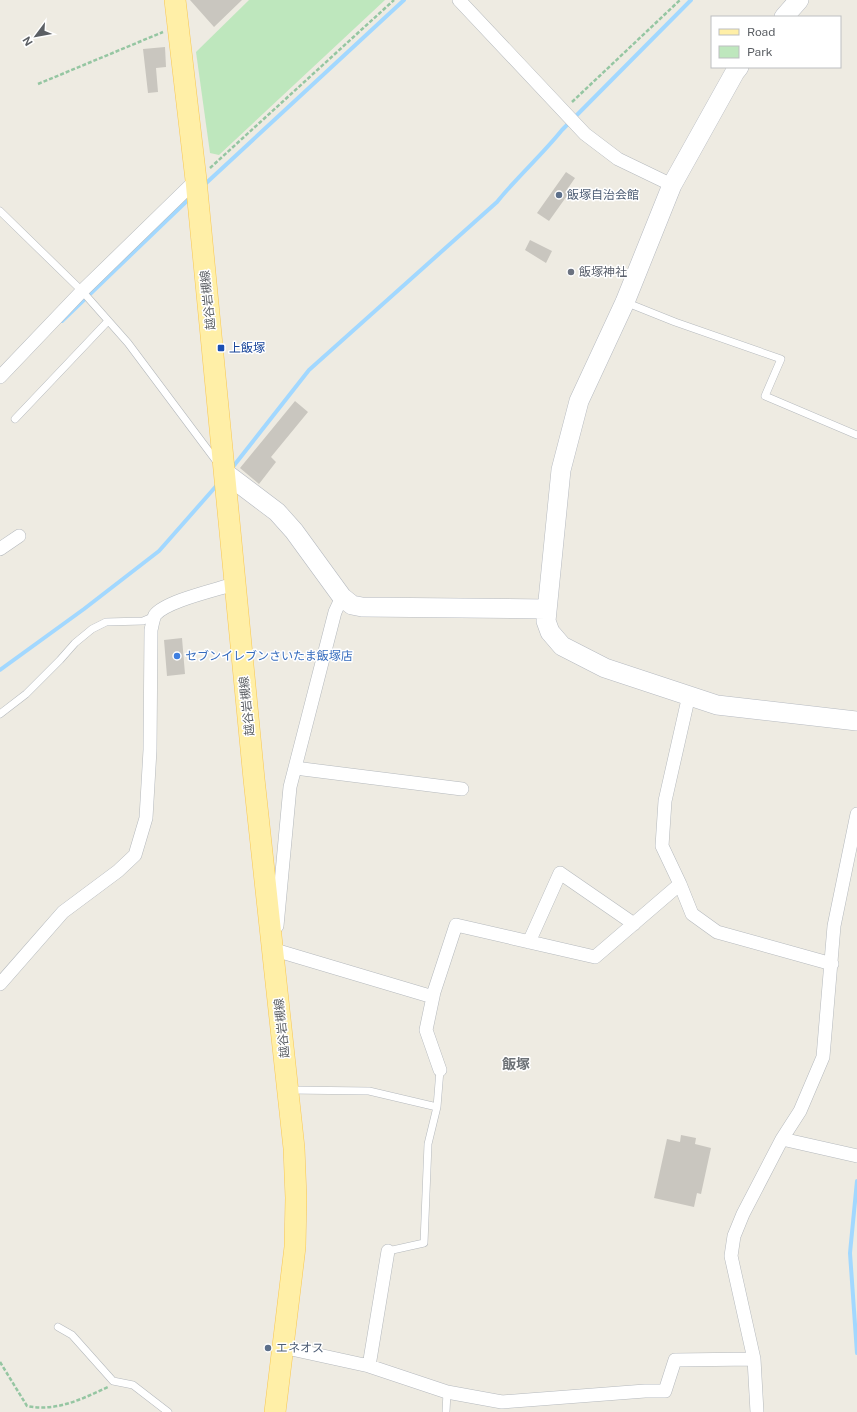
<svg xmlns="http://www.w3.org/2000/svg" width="857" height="1412" viewBox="0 0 857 1412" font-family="'Public Sans','Noto Sans JP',sans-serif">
  <rect width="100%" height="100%" fill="#eeebe2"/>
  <path fill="#bee7bd" d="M249,0H385L219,155L210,153L196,52Z"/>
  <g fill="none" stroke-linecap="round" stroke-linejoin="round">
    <path stroke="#a2d8ff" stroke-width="4" d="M203,186L404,0
      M62,321L191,197
      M232,468L309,370L497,202C517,177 541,156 562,130L691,0
      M0,670L84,609L159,551L218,484
      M857,1181L850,1253L857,1353"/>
  </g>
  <path fill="#c9c6bf" d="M190,0H242L214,27Z
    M165,47L166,67L156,68L158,92L148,93L143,49Z
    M566,172L575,178L566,191L569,193L549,221L537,213Z
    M530,240L552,251L546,263L525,250Z
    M295,401L308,412L271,457L276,462L259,484L240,468Z
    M182,638L185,674L167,676L164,640Z
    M681,1135L696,1138L695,1144L711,1148L701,1194L697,1193L694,1207L654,1198L667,1139L680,1142Z"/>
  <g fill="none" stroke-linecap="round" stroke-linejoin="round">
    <g stroke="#b5b9bd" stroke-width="8">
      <path id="lane" d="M0,211L82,291L128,343L217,462
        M625,302L675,322L781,359L765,396L857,435
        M15,419L108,321
        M0,714L26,694L60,660L75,643L92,629L106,622L143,621L155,616
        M290,1090L369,1091L437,1107
        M388,1251L424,1243L428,1144L437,1107L440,1070
        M58,1327L72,1335L113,1381L133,1385L168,1412
        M446,1412L447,1392"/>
    </g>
    <g stroke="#b5b9bd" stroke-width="14">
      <path id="street" d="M459,0L585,134L618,159L672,185
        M0,377L82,291L196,180
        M0,549L19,536
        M295,768L462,789
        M680,884L692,914L717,932L832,964
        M277,926L290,787L335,612L342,597
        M529,942L560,873L634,924
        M275,950L433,997
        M0,984L63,912L118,871L135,855L146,818L150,750L151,630C152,626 153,619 155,615C166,601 216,590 234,584
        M440,1070L426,1030L434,992L456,925L595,957L680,884L662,846L665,801L689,695
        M782,1139L857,1156
        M282,1347L369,1366L447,1392L502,1402L645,1391H665L675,1360L754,1359
        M369,1366L388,1251
        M757,1412L754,1359L731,1256L734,1236L743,1214L782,1139L800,1111L823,1057L834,926L857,814"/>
    </g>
    <g stroke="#b6bac0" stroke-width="20">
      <path id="secondary" d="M784,17L799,0
        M739,67L735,72L672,185L625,302L579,401L561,470L546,621L550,632L562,646L605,668L717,705L857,721
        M224,472L277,512L294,531L342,597L352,605L362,607L546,609"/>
    </g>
    <g stroke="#f8c752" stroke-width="22">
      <path id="primary" d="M175,0L196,180L254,779L294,1148L296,1198L295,1247L275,1412"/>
    </g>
    <path stroke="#95c6a2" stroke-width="2.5" stroke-dasharray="4 2" stroke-linecap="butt" d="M38,84L163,32
      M572,102L680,0
      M210,168L394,0
      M0,1362L27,1406C56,1412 82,1399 108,1387"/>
    <use href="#lane" stroke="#fff" stroke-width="7"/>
    <use href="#street" stroke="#fff" stroke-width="13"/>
    <use href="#secondary" stroke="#fff" stroke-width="19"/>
    <use href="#primary" stroke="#ffefa7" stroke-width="21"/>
  </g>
  <g fill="#5c6f8a" stroke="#fff" stroke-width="1.5">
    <circle cx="559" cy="195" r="4"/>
    <circle cx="268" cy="1348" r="4"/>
  </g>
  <circle fill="#6b7280" stroke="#fff" stroke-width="1.5" cx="571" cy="272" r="4"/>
  <rect fill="#1a4fb4" stroke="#fff" stroke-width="1.5" x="217" y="344" width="8" height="8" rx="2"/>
  <circle fill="#3f7fe0" stroke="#fff" stroke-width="1.5" cx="177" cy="656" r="4"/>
  <g text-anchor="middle" stroke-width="3" stroke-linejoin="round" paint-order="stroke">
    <g font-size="12" fill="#4e5e75" stroke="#fff" text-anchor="start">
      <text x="567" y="199">飯塚自治会館</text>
      <text x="276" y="1352">エネオス</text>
    </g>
    <g font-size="12" fill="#5b616d" stroke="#fff" text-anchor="start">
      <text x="579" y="276">飯塚神社</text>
    </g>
    <g font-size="12" fill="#5b5f64" stroke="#fff">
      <text transform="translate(208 300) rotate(-96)" y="4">越谷岩槻線</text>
      <text transform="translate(247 706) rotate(-96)" y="4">越谷岩槻線</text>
      <text transform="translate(282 1028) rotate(-96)" y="4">越谷岩槻線</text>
    </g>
    <g font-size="12" fill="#164399" stroke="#fff" text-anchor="start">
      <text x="229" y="352">上飯塚</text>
    </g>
    <g font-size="12" fill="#366cbe" stroke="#fff" text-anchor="start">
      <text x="185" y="660">セブンイレブンさいたま飯塚店</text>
    </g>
    <g font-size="14" font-weight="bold" fill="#6c7176" stroke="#fff">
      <text x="516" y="1069">飯塚</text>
    </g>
  </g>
  <rect x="711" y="16" width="130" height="52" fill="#ffffff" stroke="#bdbfc1"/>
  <rect x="719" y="29" width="20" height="6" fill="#ffefa7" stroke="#bdbfc1"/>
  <text x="747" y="36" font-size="12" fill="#5b5f64">Road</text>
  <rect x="719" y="46" width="20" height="12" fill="#bee7bd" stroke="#bdbfc1"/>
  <text x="747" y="56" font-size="12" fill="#5b5f64">Park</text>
  <g transform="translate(36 36) rotate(238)" stroke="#ffffff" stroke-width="3" paint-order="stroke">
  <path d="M0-3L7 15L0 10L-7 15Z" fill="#5b5f64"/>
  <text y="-6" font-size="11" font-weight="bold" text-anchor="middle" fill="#5b5f64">N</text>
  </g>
</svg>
